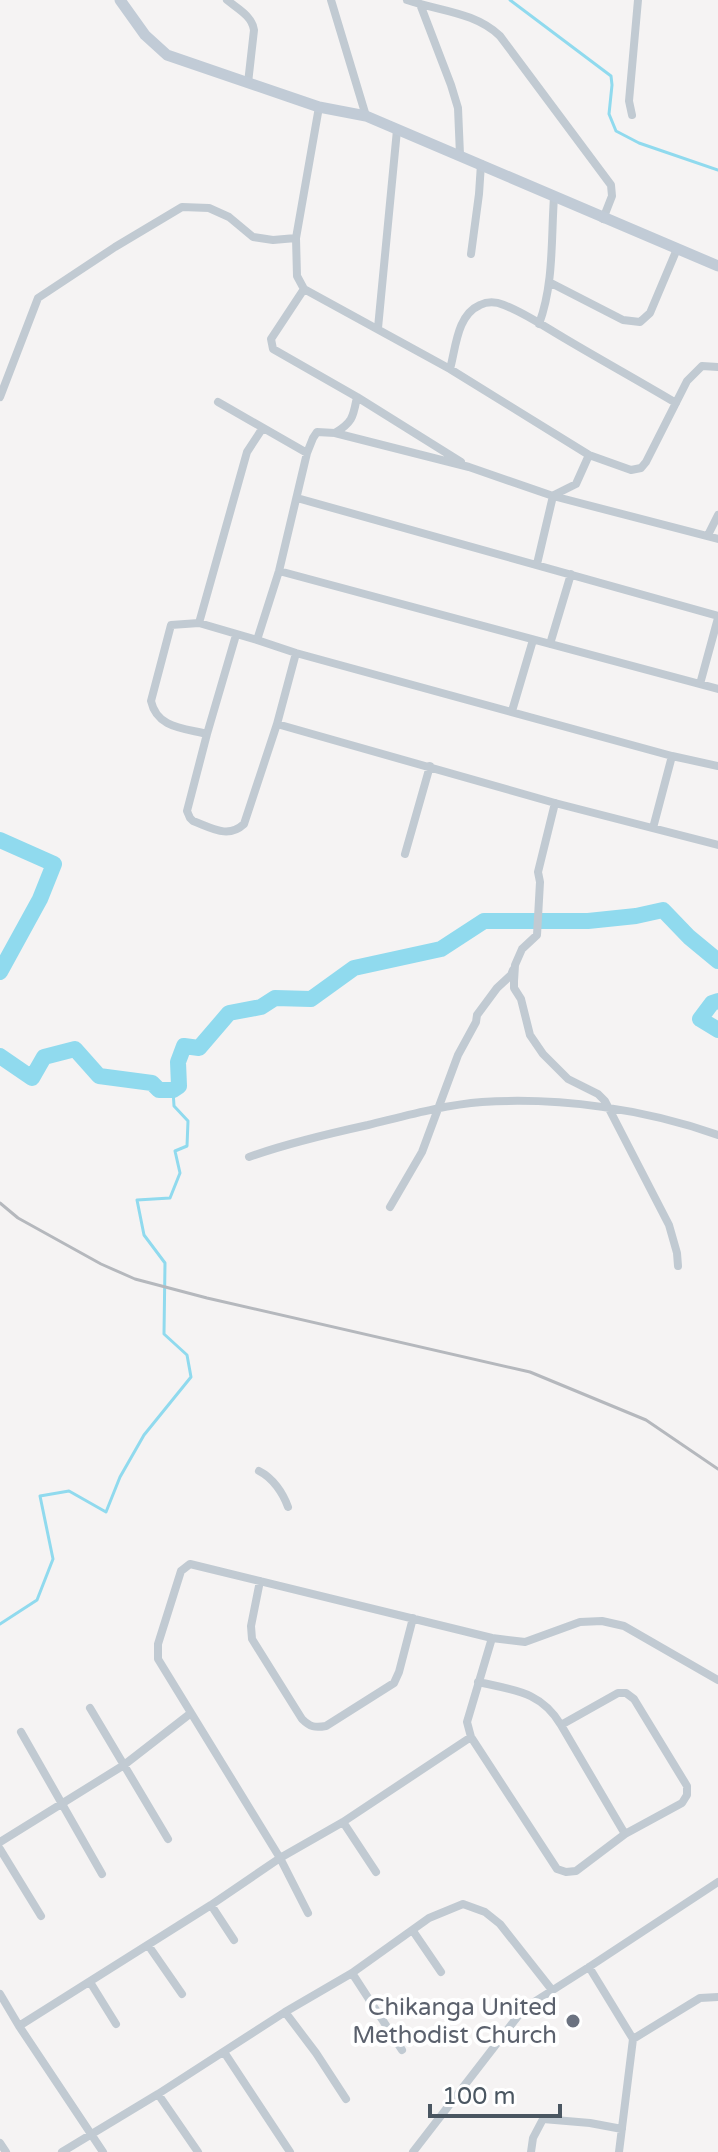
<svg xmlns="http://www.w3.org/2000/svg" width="718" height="2152" viewBox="0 0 718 2152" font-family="'Varela Round',sans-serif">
  <rect width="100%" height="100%" fill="#f5f3f3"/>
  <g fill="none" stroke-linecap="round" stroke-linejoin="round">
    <path stroke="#90daee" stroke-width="3" d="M510,0L611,76L612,85L609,114L616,131L639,143L718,170
      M0,1624L37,1600L53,1559L40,1496L69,1491L106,1512L120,1477L144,1435L191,1377L187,1355L164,1334L165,1263L144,1235L137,1200L170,1198L180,1173L175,1151L187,1146L188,1121L174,1106L173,1090"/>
    <path stroke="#90daee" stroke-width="16" d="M0,840L54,864L40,899L0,972
      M718,1001L712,1003L700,1019L718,1030
      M0,1056L32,1078L44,1057L75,1049L99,1076L152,1083L159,1090H173L179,1086L178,1062L184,1046L199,1048L229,1013L261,1007L275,998L311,999L354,968L441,949L484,921H588L636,916L663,910L689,937L718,961"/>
    <path stroke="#c1cad2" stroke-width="8" d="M227,0C238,9 252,16 254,30L248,83
      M331,0L366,116
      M407,0C439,11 475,12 500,36L611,185L612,196L603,219
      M420,4L451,85L458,108L460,155
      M319,107L296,238L297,276L304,289L450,369L589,455L631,470L641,468L646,462L687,381L702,366L718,367
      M632,115L629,101L638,0
      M471,254L479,194L481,164
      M549,282L623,320L640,322L650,313L677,249
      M304,289L271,339L273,349L357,397L461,462
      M539,324C554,284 551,239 554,197
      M378,328L397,130
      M450,369C456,347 457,315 480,305C488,301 497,302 504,305C525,313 545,327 564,338C601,360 639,381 676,403
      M0,397L38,298L115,247L182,207L209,208L229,217L253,237L273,240L296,238
      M218,402L307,453
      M335,433C353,422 353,417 357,397
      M554,495L576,484L589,455
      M297,498L718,616
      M708,535L718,515
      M537,564L553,496
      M279,571L718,689
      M199,623L247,452L262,429
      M236,635L207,734L187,811L190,818L193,821C212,828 228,839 244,824L277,724L555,803L718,845
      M257,640L279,571L307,453L313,438L317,432L335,433L469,467L553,496L718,539
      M550,644L571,574
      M700,684L718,618
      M512,711L533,640
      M277,724L296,653
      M207,734C183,728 157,728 151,701L171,625L199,623L257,640L296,653L672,756L718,766
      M555,803L538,872L540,882L537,935L522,949L515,965L514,981V988L521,999L530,1035L543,1054L568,1079L598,1094L605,1101L669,1225L677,1253L678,1266
      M653,828L672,756
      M405,854L430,766
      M249,1157C288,1143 327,1134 368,1125C405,1116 443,1105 482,1102C560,1097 645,1109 718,1135
      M390,1207L422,1152L458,1055L476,1022L477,1015L497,988L511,975L513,970
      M259,1471C273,1478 283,1493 288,1507
      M260,1581L251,1626L252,1639L302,1719C310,1727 315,1728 326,1726L394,1683L399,1672L413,1618
      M492,1638L467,1722L471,1737L557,1869L566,1872L576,1871L625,1834L682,1803L687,1795V1786L634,1699L626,1693H618L561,1725L625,1834
      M478,1682C513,1690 541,1691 561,1725
      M90,1708L168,1839
      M21,1732L102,1874
      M343,1822L376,1872
      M0,1842L124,1765L191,1713
      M0,1849L41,1916
      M211,1905L234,1940
      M308,1913L280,1858L158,1659V1644L181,1571L190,1564L492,1638L525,1642L580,1622L602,1621L624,1626L718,1680
      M413,1931L441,1972
      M148,1945L182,1994
      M589,1967L633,2039L619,2152
      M352,1973L402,2050
      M90,1982L116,2024
      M0,1994L19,2026L103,2152
      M285,2012L316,2053L346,2099
      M19,2026L211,1905L280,1858L343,1822L471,1737
      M633,2039L700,1998L718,1997
      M224,2052L290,2152
      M158,2094L285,2012L352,1973L429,1918L463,1904L485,1912L500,1924L552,1990
      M0,2143L6,2152
      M62,2152L158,2094L198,2152
      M413,2152L518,2016L534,2002L589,1967L718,1882
      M531,2152L533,2138L543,2119L590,2123L622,2129"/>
    <path stroke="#c1cbd6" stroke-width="11" d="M120,0L145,35L167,55L319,107L366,116L718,266"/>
    <path stroke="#b5b8bd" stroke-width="3" d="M0,1203L18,1218L101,1264L135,1279L207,1298L530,1372L646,1420L718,1469"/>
  </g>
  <circle fill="#6b7280" stroke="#fff" stroke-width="3" cx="573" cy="2021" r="8"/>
  <g text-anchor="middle" stroke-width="8" stroke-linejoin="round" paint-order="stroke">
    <g font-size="24" fill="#5b616d" stroke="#fff" text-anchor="end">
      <text x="557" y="2015">Chikanga United<tspan x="557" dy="28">Methodist Church</tspan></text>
    </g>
  </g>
  <path d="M430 2104v12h130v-12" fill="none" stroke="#4a5661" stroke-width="4"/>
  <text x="442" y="2104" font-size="24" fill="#4a5661" stroke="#ffffff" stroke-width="6" paint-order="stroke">100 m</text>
</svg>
